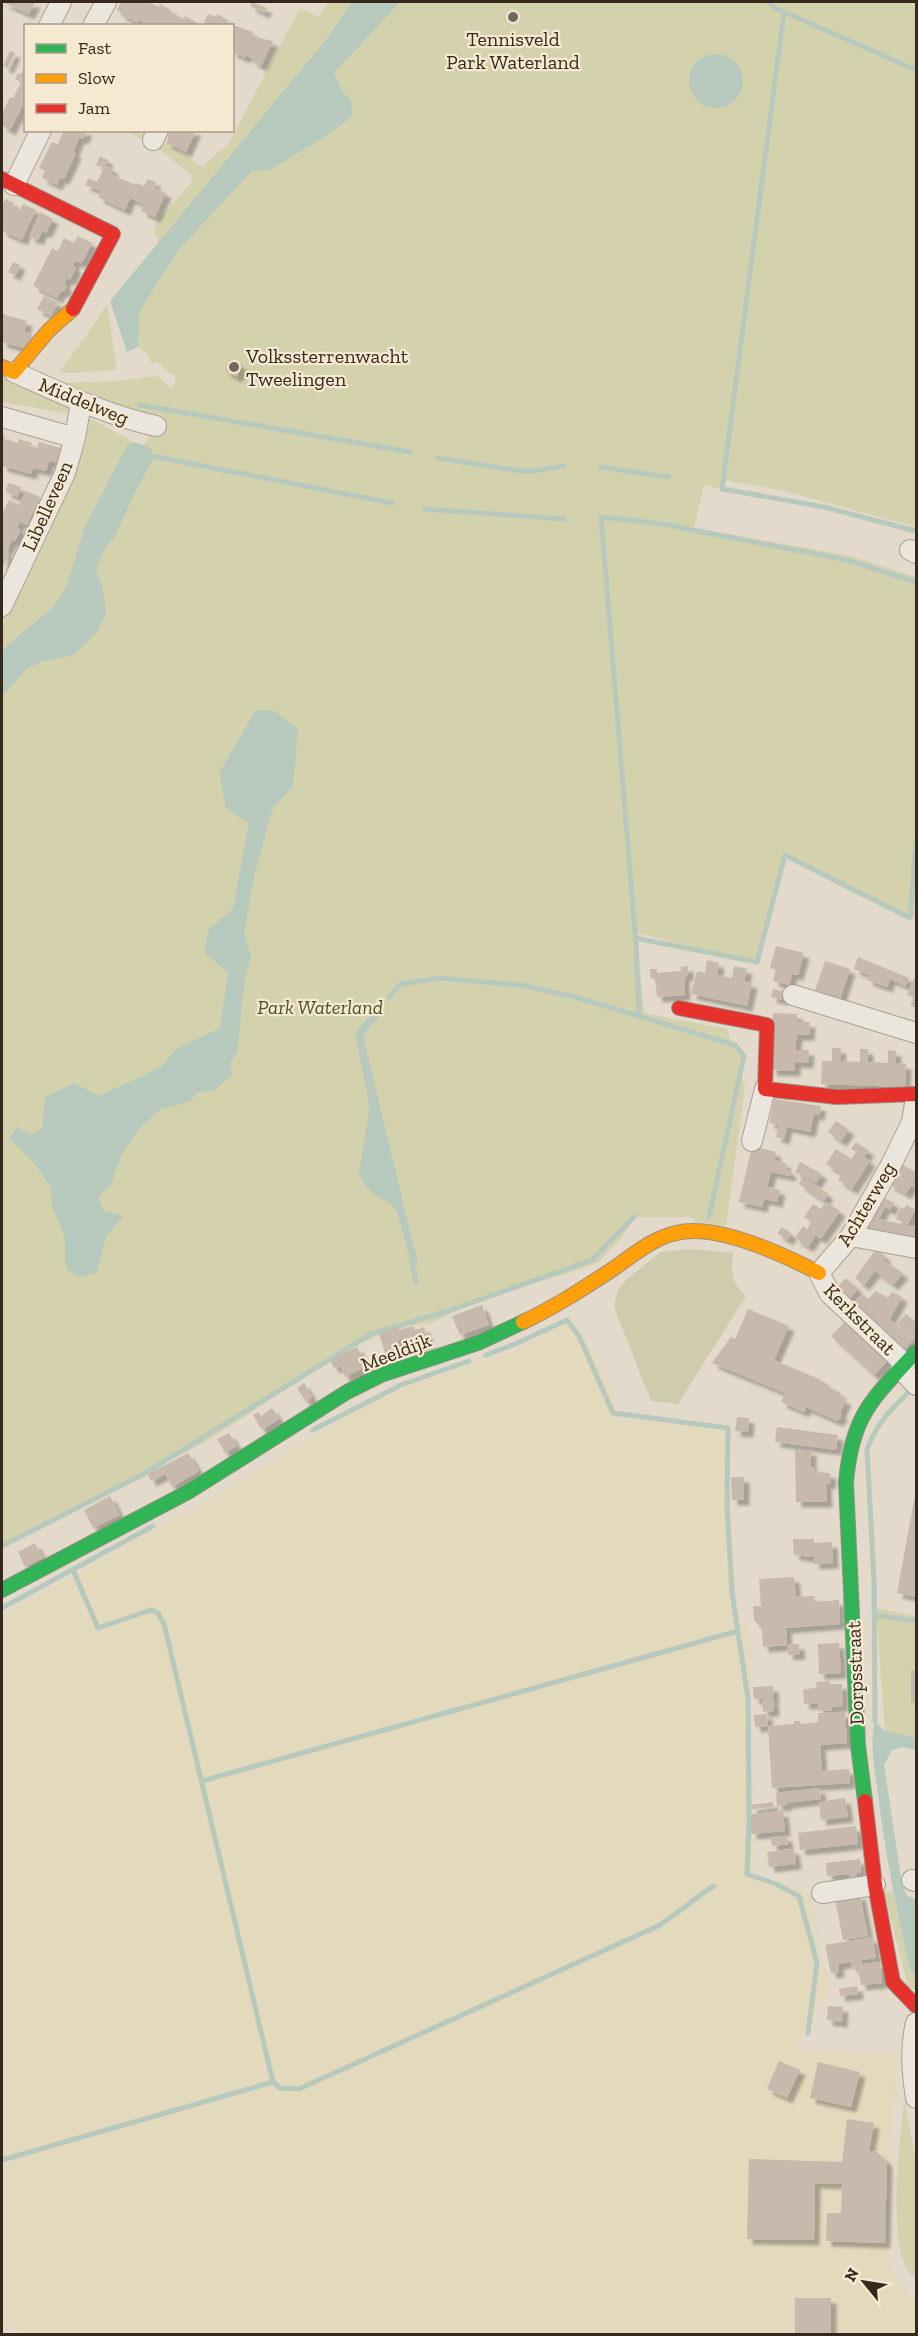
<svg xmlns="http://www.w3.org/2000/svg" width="918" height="2336" viewBox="0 0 918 2336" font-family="'Zilla Slab',serif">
  <defs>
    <filter id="shadow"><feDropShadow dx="5.5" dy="5.5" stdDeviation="1.5" flood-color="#0004"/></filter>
  </defs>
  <rect width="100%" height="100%" fill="#e3dacb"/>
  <path fill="#e3d9bc" d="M574,1319L599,1364L613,1394L619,1422L666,1418L726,1432L737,1599L739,1612L748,1628L750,1652L754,1869L758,1875L769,1881L803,1889L811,1896L821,1961L833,1983L794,2050L898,2054L892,2107L888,2247L894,2275L916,2301V2334H19L2,2323V1616L135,1540L198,1507L382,1394L514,1351Z"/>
  <path fill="#d4d2ad" d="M328,2H365L157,245L158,240L154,231L157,221L191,183L192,176L156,147L126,131H152L202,167L224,147H227L300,8L319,17Z
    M388,2H916V527L780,490L724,480L722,489L704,485L694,528L851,556L916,577V920L850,892L786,856L759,961L751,962L637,933L644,1013L727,1029L732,1044L744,1056L740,1072L745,1087L726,1226L696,1222L690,1217H634L623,1236L599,1262L576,1271L489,1295L432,1323L409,1326L381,1334L352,1347L299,1378L249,1414L198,1446L2,1546V675L51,633L157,419L135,414L57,383L117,381L157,376L172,388L176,378L157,362L151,364L149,356L138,347L140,311L177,252L252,171L281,163L335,82L333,73L358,46Z
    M107,304L117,370L67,373L59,372L86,336Z
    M2,378L29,386L134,442L127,445L85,526L66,587L54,606L2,650V625L5,622L2,617L7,608L12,611L54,522L49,520L85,446L87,432L86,417L2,402Z
    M876,1608L916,1616V1738L885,1731Z
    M893,1891L910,1970L916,1977V1991L908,1986L884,1893Z
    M904,2098L916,2161V2279C910,2274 906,2269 903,2261C890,2225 900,2138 904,2098Z"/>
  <path fill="#ceccad" d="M689,1249L733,1253C731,1271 731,1284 746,1296L678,1404L651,1401L614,1307L618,1290L628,1278L661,1252Z"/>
  <path fill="#b7c8bc" d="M352,2H400L334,73L343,93L351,100L352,117L326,136L270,170L252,171L177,252L140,311L138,347L127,352L110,301L325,41Z
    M689 81a27 27 0 1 1 54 0a27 27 0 1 1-54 0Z
    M134,442L151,448L153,460L137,488L115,536L104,550L96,570L103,589L106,615L97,632L74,655L43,661L27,669L2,696V650L54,606L66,587L85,526L123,453L127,445Z
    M256,710L275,711L298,729L293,786L273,808L255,872L244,934L251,956L245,978L237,1052L230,1063L232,1075L213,1091L198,1092L189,1102L161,1109L139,1129L122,1154L111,1184L98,1197L104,1211L123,1216L106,1237L97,1272L81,1277L68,1271L65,1264V1239L52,1206L51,1188L35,1164L9,1138L17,1127L31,1135L42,1129L45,1097L74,1083L99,1096L161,1067L176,1049L220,1028L228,973L204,952L209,929L233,909L249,823L226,808L219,773Z
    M373,1011L379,1016L363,1036L418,1264L412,1266L397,1212L391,1204L373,1194L365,1185L359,1173L369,1111L368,1098L355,1033Z
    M875,1721L885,1731L916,1738V1750L902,1747L892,1750L884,1765L902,1885L907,1896L916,1899V1977L910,1970C897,1911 885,1853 878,1794C875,1770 869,1745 875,1721Z"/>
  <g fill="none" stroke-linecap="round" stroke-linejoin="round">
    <path stroke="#b7c8bc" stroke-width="5" d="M769,2L775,8L916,70
      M784,12L722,489L824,507L916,531
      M140,405L410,452
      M147,455L392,503
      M438,458L528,472L564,466
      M600,467L668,477
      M425,509L564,519
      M635,938L757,962L785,855L910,918L916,841
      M389,997L401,984L439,978L520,985L575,997L735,1045L744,1056L709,1217
      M639,1017L636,944L601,517L662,524L847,560L916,582
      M411,1259L416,1281
      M486,1355L515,1344L567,1320L579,1336L613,1413L728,1428L727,1507L732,1593L748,1698L749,1822L747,1874L776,1884L799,1896L817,1963L808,2033
      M313,1430L401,1385L469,1361
      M2,1546L142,1475L371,1334L448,1311L592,1260L634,1217
      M73,1570L98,1628L151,1610L158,1613L164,1624L273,2082L280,2088L299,2089L658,1926C678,1914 694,1898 714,1886
      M2,1608L153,1526
      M875,1615L916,1621
      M875,1721L874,1581L867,1449C878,1421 892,1408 913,1388
      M202,1781L738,1631
      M2,2160L273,2082"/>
  </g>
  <path fill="#c7b9ac" filter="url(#shadow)" d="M2,2H35L29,14Z
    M121,2H148L159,7L160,4L171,10L170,12L184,19L185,16L196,22L195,26H145L146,24L139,20L138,23L120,14L121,12L117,10Z
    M252,2L267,8L264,13L250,6Z
    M208,14L216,17L217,14L228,20L227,23L253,32L252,35L259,38L273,41L261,66L252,61L253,59L246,55L245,58L232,52V26H203Z
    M10,51L15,53L8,68L3,66Z
    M26,65V106L23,105L10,130L2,125V114L10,97L13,98L21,82L15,79L18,73L21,74Z
    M64,130H87L83,139L79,138L73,152L76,153L64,179L60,178L57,185L42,178L45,171L39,168L52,142L58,144Z
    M169,130H196L186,152L167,143Z
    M100,156L108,160L105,165L113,169L111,174L135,185L137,183L144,186L148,179L156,182L153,187L166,193L155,217L141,211L144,205L130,198L125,210L98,197L101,191L85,185L89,178L97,182L104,168L96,165Z
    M5,199L14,203L12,206L20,210L23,204L36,210L22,240L2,231V201L4,202Z
    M40,212L53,219L46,233L42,231L38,240L29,236Z
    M78,236L92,243L82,263L75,261L73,266L76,268L70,280L67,278L64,284L67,286L64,292L61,291L57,298L33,286L52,248L58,251L64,238L74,243Z
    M13,262L20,265L15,275L8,272Z
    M44,296L58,303L51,316L37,309Z
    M2,314L27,321L24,332L32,334L27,349L2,342Z
    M230,359L242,365L237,377L225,371Z
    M2,434L5,435L4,439L18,443L19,439L25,441L32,443L31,447L37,448L39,442L61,448L57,463L49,461L46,471L33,468L31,474L2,466Z
    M8,483L21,487L18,497L6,492Z
    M26,491L40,497L27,525L20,522L17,528L21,530L15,541L12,540L9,546L5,553L9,554L2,569V511L3,512L9,500L19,505Z
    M776,946L804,953L798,975L792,974L789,985L773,981L776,970L770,968Z
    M858,957L909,978L906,986L890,979L887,987L867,980L869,975L854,969Z
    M707,960L719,963L717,975L732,978L734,966L747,969L744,981L752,983L747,1006L691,994L697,971L705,973Z
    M825,961L850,969L840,999L815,990Z
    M688,966V976H684L685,995L657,997L655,978L651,979L650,969H657V973L681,971V967Z
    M914,978L916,980V1008L910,1006L914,998L907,995Z
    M773,989L785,992L783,1000L771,997Z
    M773,1013L797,1014V1022H810L809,1035H797L796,1042V1050H809L808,1063L795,1062V1071L771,1070Z
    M832,1048H841L840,1061L860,1062V1049H868V1062L888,1063V1050L896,1051V1063L906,1064L905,1087L821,1084L822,1061H832Z
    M774,1099L821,1106L819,1115L814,1114L810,1132L787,1127L784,1139L776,1137L779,1125L769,1123Z
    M836,1121L849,1130L841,1141L828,1132Z
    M856,1142L869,1151L864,1157L870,1161L852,1189L838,1180L842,1173L826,1164L836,1149L851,1159L856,1152L851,1149Z
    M752,1146L776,1152L774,1160L786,1163L785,1169L791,1171L790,1176L771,1172L767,1187L780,1190L777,1202L764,1199L762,1207L739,1202Z
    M800,1162L822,1174L816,1183L795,1172Z
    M899,1163L916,1172L915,1182L895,1171Z
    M895,1173L912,1183L906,1194L889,1184Z
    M803,1177L828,1194L824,1201L799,1184Z
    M881,1196L894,1203L890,1210L885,1207L878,1219L916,1227V1239L867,1229L870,1217Z
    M826,1202L840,1211L821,1239L816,1235L808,1247L795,1238L803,1226L807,1229L812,1222L804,1217L813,1204L821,1209Z
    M906,1205L915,1209L908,1224L896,1219L901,1207L904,1209Z
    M782,1227L792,1234L787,1240L777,1233Z
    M876,1249L886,1257L883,1260L903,1273L893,1285L875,1271L864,1285L855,1278Z
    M846,1278L858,1289L847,1301L835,1290Z
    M876,1291L888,1298L892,1292L902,1297L890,1319L913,1340L903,1351L851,1305L862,1294L868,1299Z
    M482,1305L489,1325L460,1335L452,1316Z
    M748,1309L789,1326L774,1360L819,1379L830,1386L829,1388L841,1393L839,1397L846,1400L840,1413L842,1415L840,1419L837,1421L806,1407L804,1412L781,1402L785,1393L712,1363L731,1337L735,1339Z
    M906,1314L916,1323V1336L914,1339L897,1324Z
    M848,1318L891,1357L874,1375L831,1336Z
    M398,1326L399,1330L413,1326L415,1330L424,1327L429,1342L408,1349L404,1338L398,1340L400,1348L385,1353L379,1334Z
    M357,1347L367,1366L345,1377L340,1366L334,1368L330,1360Z
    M304,1383L312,1397L306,1402L297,1388Z
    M272,1408L279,1419L262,1430L253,1415L258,1412L261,1416Z
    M737,1417L749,1418L748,1432L735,1431Z
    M777,1427L838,1435L836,1450L775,1442Z
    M229,1433L237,1446L225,1453L217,1439Z
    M795,1450H811V1467H815V1472L830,1473L831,1478L830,1483L826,1484L827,1502H796Z
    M188,1453L199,1471L172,1487L165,1474L151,1481L148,1474Z
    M731,1477H744V1500H732Z
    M915,1495L916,1496V1597L897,1593Z
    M110,1496L120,1515L93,1528L84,1510Z
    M793,1539H814V1543L832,1542L833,1563L814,1564V1557L794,1555Z
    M35,1543L43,1558L25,1567L18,1552Z
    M794,1577L796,1597L814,1596L815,1602L839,1600L840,1624L786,1628L787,1645L763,1647L762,1629L754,1620L753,1606H761L759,1579Z
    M839,1643L841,1673L819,1674L818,1644Z
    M799,1644L800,1654L788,1655L787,1645Z
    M911,1670H916V1703H911Z
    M830,1681V1684H842L843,1706L831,1707L832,1710L818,1711V1703L804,1704L803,1690L817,1687L816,1682Z
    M773,1686L774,1698L754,1699L753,1687Z
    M773,1699L774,1711L763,1712L762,1700Z
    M845,1712L847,1743L820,1745L822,1771L849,1769L850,1783L772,1788L768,1726L794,1724V1721H800V1724L818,1722V1713Z
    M767,1714L768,1726L755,1727L754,1715Z
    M820,1788L821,1799L787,1803V1805L777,1806L776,1793Z
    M845,1798L848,1817L821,1820L819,1802Z
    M773,1802V1807L752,1809L751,1805Z
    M783,1811L785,1831L751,1834V1814Z
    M856,1826L858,1844L800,1850L798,1833Z
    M787,1836L788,1844L772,1846L771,1838Z
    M794,1849L796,1864L769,1867L767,1852Z
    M860,1859L861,1872L856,1873L857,1878L849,1879V1874L827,1876L826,1863Z
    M860,1894L868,1936L843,1940L835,1899Z
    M872,1937L876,1958L862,1960V1964L880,1962L882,1983L861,1985L858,1967L852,1968L851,1962L838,1964L839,1972L831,1973L825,1945Z
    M857,1986L858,1994L840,1996L839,1989Z
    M828,2006L843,2007L842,2022L827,2020Z
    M779,2061L800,2070L787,2098L767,2089Z
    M818,2062L860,2072L851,2107L810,2098Z
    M847,2119L874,2123L869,2151L877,2152L887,2161L885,2243L826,2241L827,2213H841L842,2184L815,2183L814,2240L747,2239L749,2159L842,2162Z
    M795,2298H831V2334H795Z"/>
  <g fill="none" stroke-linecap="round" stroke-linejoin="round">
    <g stroke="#a89f95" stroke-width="22">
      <path id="street" d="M49,26L61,2
        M93,26L106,2
        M153,140L158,130
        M14,185L41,130
        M14,372C61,393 106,415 156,426
        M2,417L75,438
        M910,550L916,553
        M2,606L65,473L75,438L81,402
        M793,995L916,1033
        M752,1141L765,1089
        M851,1236L916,1248
        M905,1364L830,1294L819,1273L851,1236L891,1165L912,1122L916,1097
        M901,1369L916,1385
        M912,1880L916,1881
        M822,1893L875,1885
        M916,2023C910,2048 912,2072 916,2098"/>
    </g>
    <g stroke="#988f84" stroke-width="16">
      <path id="fast" d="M2,1590L188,1492L347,1392L381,1375L478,1343L523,1322
        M865,1801L858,1745L846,1482C852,1415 872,1399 916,1352"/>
    </g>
    <g stroke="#988f84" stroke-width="16">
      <path id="slow" d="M2,367L14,372L49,330L73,309
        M523,1322C555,1307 584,1288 613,1269C633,1255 653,1238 676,1233C716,1223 784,1255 819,1273"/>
    </g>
    <g stroke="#988f84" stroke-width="16">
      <path id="jam" d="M2,179L113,234L73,309
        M679,1008L767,1025L765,1089L837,1097L916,1094
        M865,1801L875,1885L893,1982L916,2006"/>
    </g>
    <use href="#street" stroke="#ebe6dd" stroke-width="20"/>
    <use href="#fast" stroke="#30b455" stroke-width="14"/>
    <use href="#slow" stroke="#ff9f0a" stroke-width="14"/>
    <use href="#jam" stroke="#e5322d" stroke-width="14"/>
  </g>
  <g fill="#73665a" stroke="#f5e9d1" stroke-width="2">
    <circle cx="513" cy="17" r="6"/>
    <circle cx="234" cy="367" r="6"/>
  </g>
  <g text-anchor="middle" stroke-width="4.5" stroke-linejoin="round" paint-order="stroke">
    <g font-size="20" fill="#36281d" stroke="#f5e9d1">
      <text x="513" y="46">Tennisveld<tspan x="513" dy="23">Park Waterland</tspan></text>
      <text x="246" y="363" text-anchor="start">Volkssterrenwacht<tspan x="246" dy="23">Tweelingen</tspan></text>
    </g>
    <g font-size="20" fill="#36281d" stroke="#f5e9d1">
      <text transform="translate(84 401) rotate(22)" y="7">Middelweg</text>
      <text transform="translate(47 506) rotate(-66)" y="7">Libelleveen</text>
      <text transform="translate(866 1204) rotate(-59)" y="7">Achterweg</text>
      <text transform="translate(860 1319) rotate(45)" y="7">Kerkstraat</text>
      <text transform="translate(396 1352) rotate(-21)" y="7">Meeldijk</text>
      <text transform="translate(855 1673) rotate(-92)" y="7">Dorpsstraat</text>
    </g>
    <g font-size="20" font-style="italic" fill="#495224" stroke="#f5e9d1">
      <text x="320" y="1014">Park Waterland</text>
    </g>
  </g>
  <rect width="918" height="2336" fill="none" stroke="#36281d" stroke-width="6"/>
  <rect x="24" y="24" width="210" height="108" fill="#f5e9d1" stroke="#a99c89" stroke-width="1.5"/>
  <rect x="36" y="44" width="30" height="9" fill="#30b455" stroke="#a99c89" stroke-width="1.5"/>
  <text x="78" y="54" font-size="18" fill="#36281d">Fast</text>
  <rect x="36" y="74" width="30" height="9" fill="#ff9f0a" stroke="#a99c89" stroke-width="1.5"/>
  <text x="78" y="84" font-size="18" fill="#36281d">Slow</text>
  <rect x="36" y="104" width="30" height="9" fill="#e5322d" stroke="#a99c89" stroke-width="1.5"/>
  <text x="78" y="114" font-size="18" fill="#36281d">Jam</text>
  <g transform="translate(864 2282) rotate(300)" stroke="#f5e9d1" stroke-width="4.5" paint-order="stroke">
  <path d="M0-4.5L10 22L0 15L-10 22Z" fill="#36281d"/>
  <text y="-9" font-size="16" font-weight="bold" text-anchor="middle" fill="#36281d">N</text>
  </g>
</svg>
